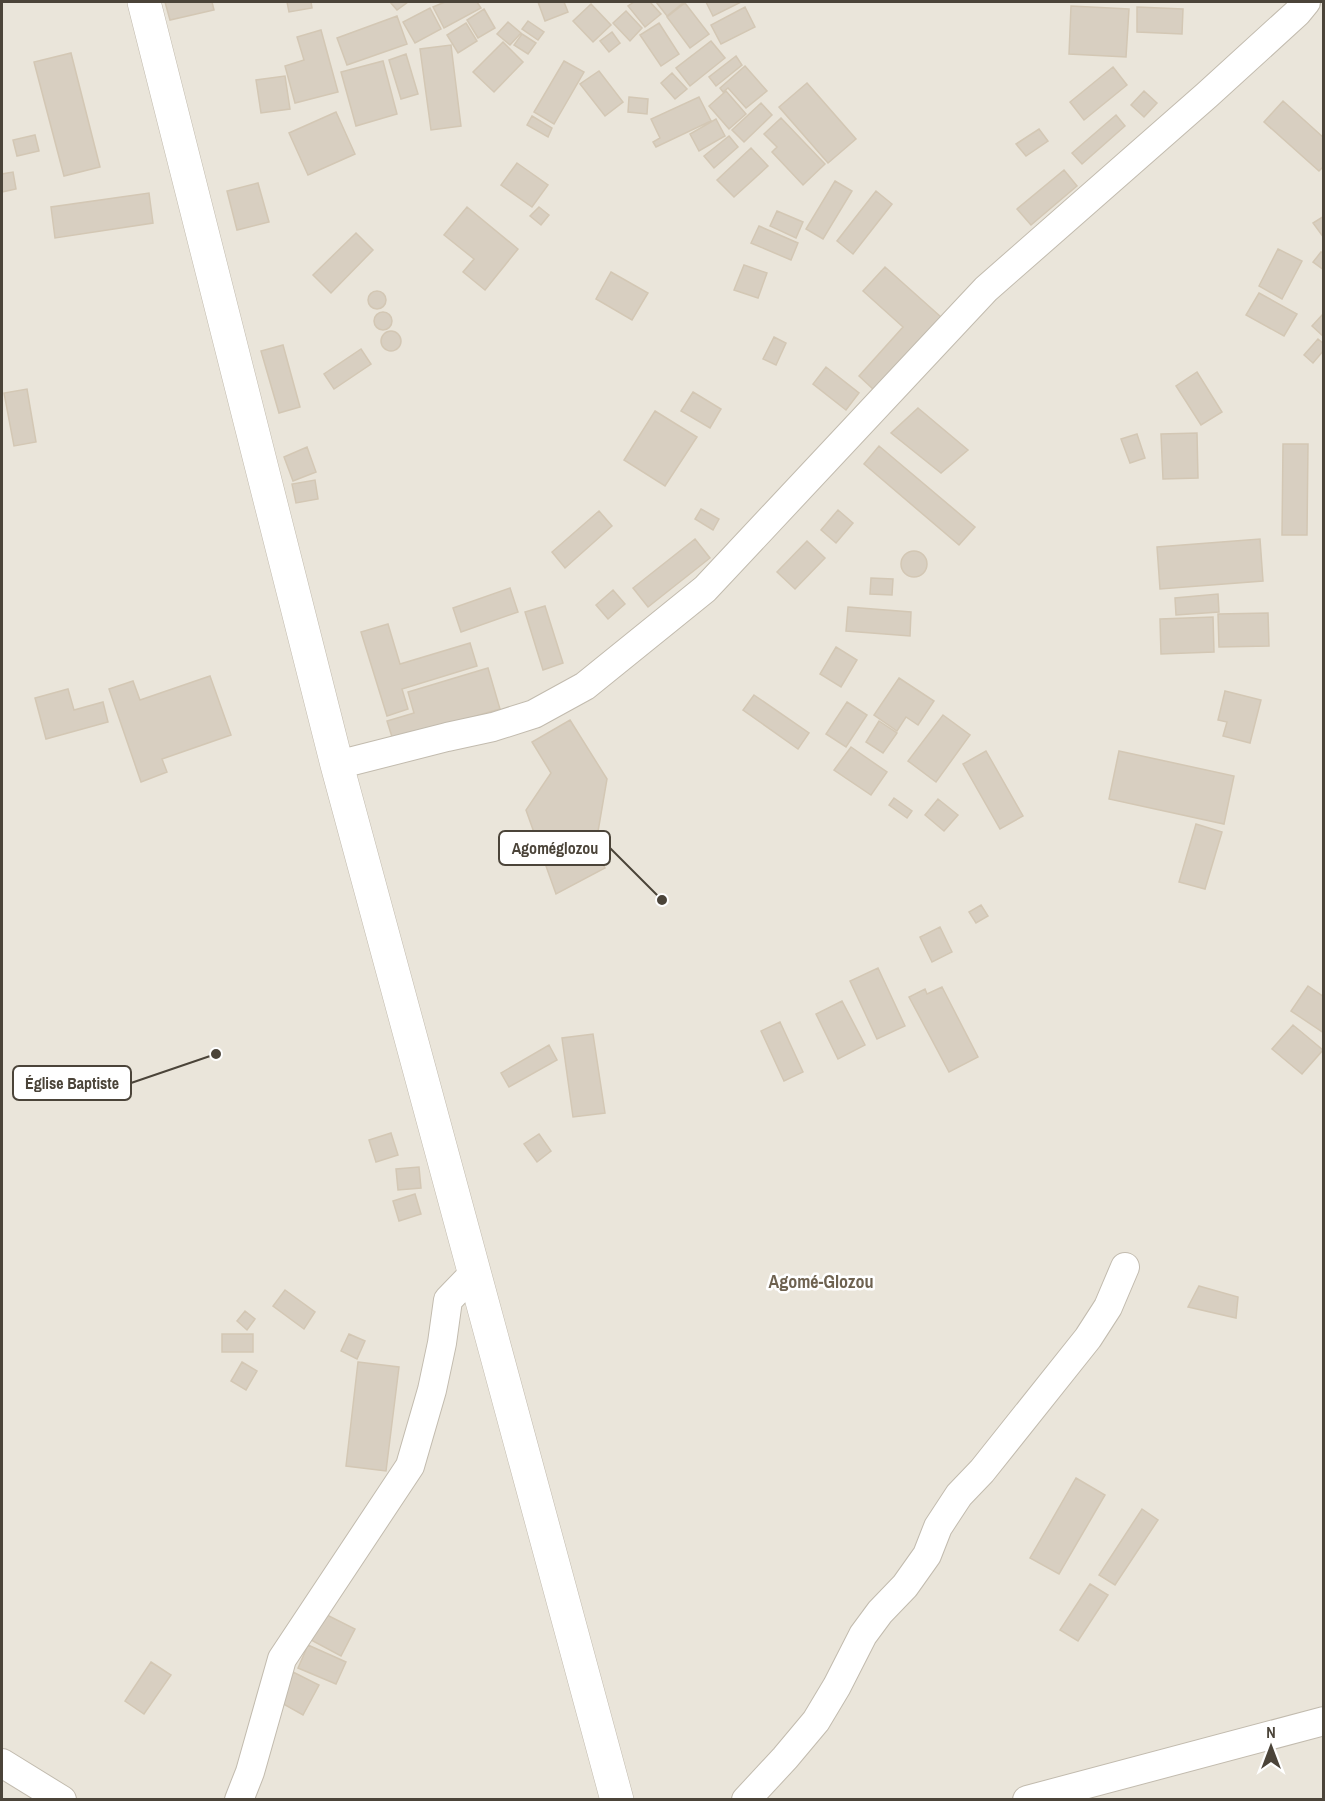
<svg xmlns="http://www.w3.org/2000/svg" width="1325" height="1801" viewBox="0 0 1325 1801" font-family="'Archivo Narrow',sans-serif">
  <rect width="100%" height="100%" fill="#f6f3ec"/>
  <path fill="#eae5da" d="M2,2H1323V1799H2Z"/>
  <path fill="#d8cfc1" stroke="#d3c7b4" stroke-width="1.5" d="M165,2H212L214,10L170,20Z
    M287,2H311L312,8L289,12Z
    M390,2H408L397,10Z
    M445,2H477L481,8L444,28L433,7Z
    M538,2H564L568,12L545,21Z
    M634,2H650L661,14L645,27L628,6Z
    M656,2H684L667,16Z
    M706,2H741L713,16Z
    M685,3L709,34L690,48L667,17Z
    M591,4L611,25L593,42L573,21Z
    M1071,6L1129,9L1126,57L1069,54Z
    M745,7L755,27L721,44L711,25Z
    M1137,7L1183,9L1182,34L1137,32Z
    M430,8L441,29L415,43L403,22Z
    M484,9L495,28L478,38L467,20Z
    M626,11L642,28L630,41L613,23Z
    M397,16L407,44L347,65L337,38Z
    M528,21L544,32L538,40L522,29Z
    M508,22L521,33L510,45L497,34Z
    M466,23L477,41L458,53L447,35Z
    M659,23L679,54L661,66L640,35Z
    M321,30L338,92L295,103L285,66L304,60L297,37Z
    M612,32L620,43L609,52L600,41Z
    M522,34L536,43L528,54L514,45Z
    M711,41L725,58L690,86L676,68Z
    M503,42L523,62L494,92L473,72Z
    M451,45L461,126L431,130L420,49Z
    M71,53L100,167L64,176L34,62Z
    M406,54L418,94L401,99L389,60Z
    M736,56L742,65L716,86L709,77Z
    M383,61L397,114L356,126L341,72Z
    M564,61L584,72L554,124L534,112Z
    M745,66L767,91L746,108L728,88L723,92L720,88Z
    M1113,67L1127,85L1084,120L1070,102Z
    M599,71L623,102L605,116L580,84Z
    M672,73L687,89L675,99L661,83Z
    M285,76L290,109L261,113L256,80Z
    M807,83L856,139L828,163L779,107Z
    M726,91L746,114L729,129L709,106Z
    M1144,91L1157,103L1144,117L1131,105Z
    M629,97L648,99L647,114L628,112Z
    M699,97L711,121L656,147L653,142L660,138L651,119Z
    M1283,101L1324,138V166L1319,171L1264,122Z
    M761,103L772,115L744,142L732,130Z
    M336,112L355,154L308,175L289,133Z
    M1116,115L1125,126L1082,164L1072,153Z
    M532,116L552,128L548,137L527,125Z
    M781,118L825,164L803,185L772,152L777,147L764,134Z
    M716,119L725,136L699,151L690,134Z
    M1039,129L1048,141L1026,156L1016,144Z
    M35,135L39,151L17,156L13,140Z
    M729,136L738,147L714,168L704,156Z
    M751,148L768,166L734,197L717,180Z
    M517,163L548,185L532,207L501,185Z
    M1064,170L1077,186L1031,225L1017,209Z
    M13,172L16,189L2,192V174Z
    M835,181L852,191L823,239L806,229Z
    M258,183L269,222L237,230L227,191Z
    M876,191L892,204L853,254L837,241Z
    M149,193L153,223L55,238L51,207Z
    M467,207L518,249L485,290L463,272L474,259L444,235Z
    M539,207L549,215L541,225L530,216Z
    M777,211L803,222L796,238L770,226Z
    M1324,216V238L1313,223Z
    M759,226L798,243L791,260L751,243Z
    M356,233L373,250L331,293L313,275Z
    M1278,249L1302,261L1282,299L1259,286Z
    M1321,252L1324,253V270L1313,262Z
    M744,265L767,273L758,298L734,290Z
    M885,267L941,317L874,390L859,376L903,327L863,291Z
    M611,272L648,293L632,320L596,299Z
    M368 300a9 9 0 1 1 18 0a9 9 0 1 1-18 0Z
    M1259,293L1297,314L1284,336L1246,315Z
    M374 321a9 9 0 1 1 18 0a9 9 0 1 1-18 0Z
    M1324,313V337L1312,326Z
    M381 341a10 10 0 1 1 20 0a10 10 0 1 1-20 0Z
    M774,337L786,343L776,365L763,359Z
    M1318,339L1324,344V350L1313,363L1304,355Z
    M283,345L300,407L279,413L261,351Z
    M361,349L371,364L334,389L324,374Z
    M826,367L859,393L846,410L813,384Z
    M1197,372L1222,412L1201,425L1176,386Z
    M27,389L36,442L14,446L4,393Z
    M693,392L721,409L710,428L681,411Z
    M918,408L968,450L941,473L891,433Z
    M655,411L697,437L665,486L624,460Z
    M1197,433L1198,478L1163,479L1161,434Z
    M1137,434L1145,458L1130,463L1121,439Z
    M1283,444H1308L1307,535H1282Z
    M879,446L975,527L959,545L864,464Z
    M307,447L316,472L293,481L284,457Z
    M315,480L318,499L296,503L292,484Z
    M701,509L719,519L713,530L695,519Z
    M838,510L853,523L836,543L821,530Z
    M599,511L612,526L565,568L552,552Z
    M695,539L710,558L648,607L633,588Z
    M1260,539L1263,581L1160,589L1157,547Z
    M807,541L825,558L795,589L777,572Z
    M901 564a13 13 0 1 1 26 0a13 13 0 1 1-26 0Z
    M871,578L893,579L892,595L870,594Z
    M510,588L518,612L461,632L453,608Z
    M613,590L625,604L608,619L596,605Z
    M1218,594L1219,612L1176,615L1175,598Z
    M545,606L563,663L543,670L525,612Z
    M848,607L911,612L910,636L846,631Z
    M1268,613L1269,646L1219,647L1218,614Z
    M1213,617L1214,652L1161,654L1160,619Z
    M388,624L400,664L470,643L477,666L402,689L408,709L387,716L361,632Z
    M836,647L857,660L841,687L820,674Z
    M488,668L500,709L393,740L387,721L414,713L408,692Z
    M210,676L231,735L162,759L167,772L141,782L109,689L133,681L140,700Z
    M899,678L934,701L918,725L906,717L897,731L874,715Z
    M68,689L74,710L103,702L108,722L46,739L35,698Z
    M1225,691L1261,700L1250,743L1223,736L1227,722L1218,720Z
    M754,695L809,733L798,749L743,710Z
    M847,702L867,715L846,747L826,734Z
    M943,715L970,735L936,782L908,761Z
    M570,720L607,779L595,849L605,868L556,894L526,810L551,773L532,742Z
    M879,721L897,733L883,753L866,742Z
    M851,747L887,772L871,795L834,770Z
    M986,751L1023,816L1000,829L963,764Z
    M1119,751L1234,776L1224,824L1109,799Z
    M894,798L912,811L907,818L889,805Z
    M938,799L958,815L944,831L925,815Z
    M1196,824L1222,832L1205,889L1179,882Z
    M981,905L988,916L976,923L969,912Z
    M940,927L952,952L932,962L920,937Z
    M878,968L905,1026L877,1039L850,981Z
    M1308,986L1324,997V1033L1291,1011Z
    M942,987L978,1057L949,1072L909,997L925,989L927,994Z
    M842,1001L865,1045L838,1059L816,1014Z
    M780,1022L803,1072L784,1081L761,1031Z
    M1293,1025L1323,1050L1302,1074L1272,1049Z
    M593,1034L605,1113L573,1117L562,1038Z
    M549,1045L557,1060L509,1087L501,1073Z
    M391,1133L398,1155L376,1162L369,1140Z
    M539,1134L551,1151L537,1162L524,1144Z
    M419,1167L421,1188L398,1190L396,1169Z
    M415,1194L421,1214L399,1221L393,1201Z
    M1199,1286L1238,1297L1236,1318L1188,1307Z
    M285,1290L315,1312L304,1329L273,1306Z
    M245,1311L255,1319L247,1330L237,1321Z
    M222,1334H253V1352H222Z
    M349,1334L365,1341L357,1359L341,1351Z
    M242,1362L257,1371L246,1390L231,1381Z
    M358,1362L399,1367L386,1471L346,1466Z
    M1076,1478L1105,1495L1059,1574L1030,1558Z
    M1142,1509L1158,1520L1115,1585L1099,1575Z
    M1090,1584L1108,1595L1078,1641L1060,1630Z
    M325,1614L355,1629L341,1656L311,1640Z
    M308,1645L346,1662L336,1684L298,1668Z
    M151,1662L171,1675L144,1714L125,1701Z
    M293,1672L319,1685L303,1715L278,1701Z"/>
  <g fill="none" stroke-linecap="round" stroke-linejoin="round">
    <g stroke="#c2bbae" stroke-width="30">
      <path id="minor" d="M337,765L447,737L493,727L534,714L585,686L705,589L986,289L1207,95L1297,13L1306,2
        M2,1763L62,1800
        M239,1800L250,1772L282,1659L410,1466L432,1390L442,1343L448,1300L474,1273
        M746,1800L785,1758L816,1721L837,1686L863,1635L880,1612L905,1586L927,1555L938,1527L959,1495L982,1471L1088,1338L1108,1307L1125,1267
        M1027,1800L1324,1721"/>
    </g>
    <g stroke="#c2bbae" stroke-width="34">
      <path id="tertiary" d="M144,2L337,765L617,1800"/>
    </g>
    <use href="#minor" stroke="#fff" stroke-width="28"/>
    <use href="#tertiary" stroke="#fff" stroke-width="33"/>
  </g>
  <g text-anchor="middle" stroke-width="5" stroke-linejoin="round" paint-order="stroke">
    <g font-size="18" font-weight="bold" fill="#6e6250" stroke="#fff">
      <text x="821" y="1288">Agomé-Glozou</text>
    </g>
  </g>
  <path fill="none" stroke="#4b4439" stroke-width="2" d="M662 900L610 848M216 1054L131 1083"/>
  <g fill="#4b4439" stroke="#fff" stroke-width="2">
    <circle cx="662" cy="900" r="6"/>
    <circle cx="216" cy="1054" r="6"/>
  </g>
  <g fill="#fff" stroke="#4b4439" stroke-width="2">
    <rect x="499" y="831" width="111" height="34" rx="6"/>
    <rect x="13" y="1066" width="118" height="34" rx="6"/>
  </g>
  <g font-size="16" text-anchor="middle" font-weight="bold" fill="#4b4439">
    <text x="555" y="854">Agoméglozou</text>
    <text x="72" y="1089">Église Baptiste</text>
  </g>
  <rect width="1325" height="1801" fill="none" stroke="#4b4439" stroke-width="6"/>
  <g transform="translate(1271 1747)" stroke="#ffffff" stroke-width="4.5" paint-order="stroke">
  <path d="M0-4.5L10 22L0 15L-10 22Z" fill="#4b4439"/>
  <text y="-9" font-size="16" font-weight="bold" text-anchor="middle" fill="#4b4439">N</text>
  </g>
</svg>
